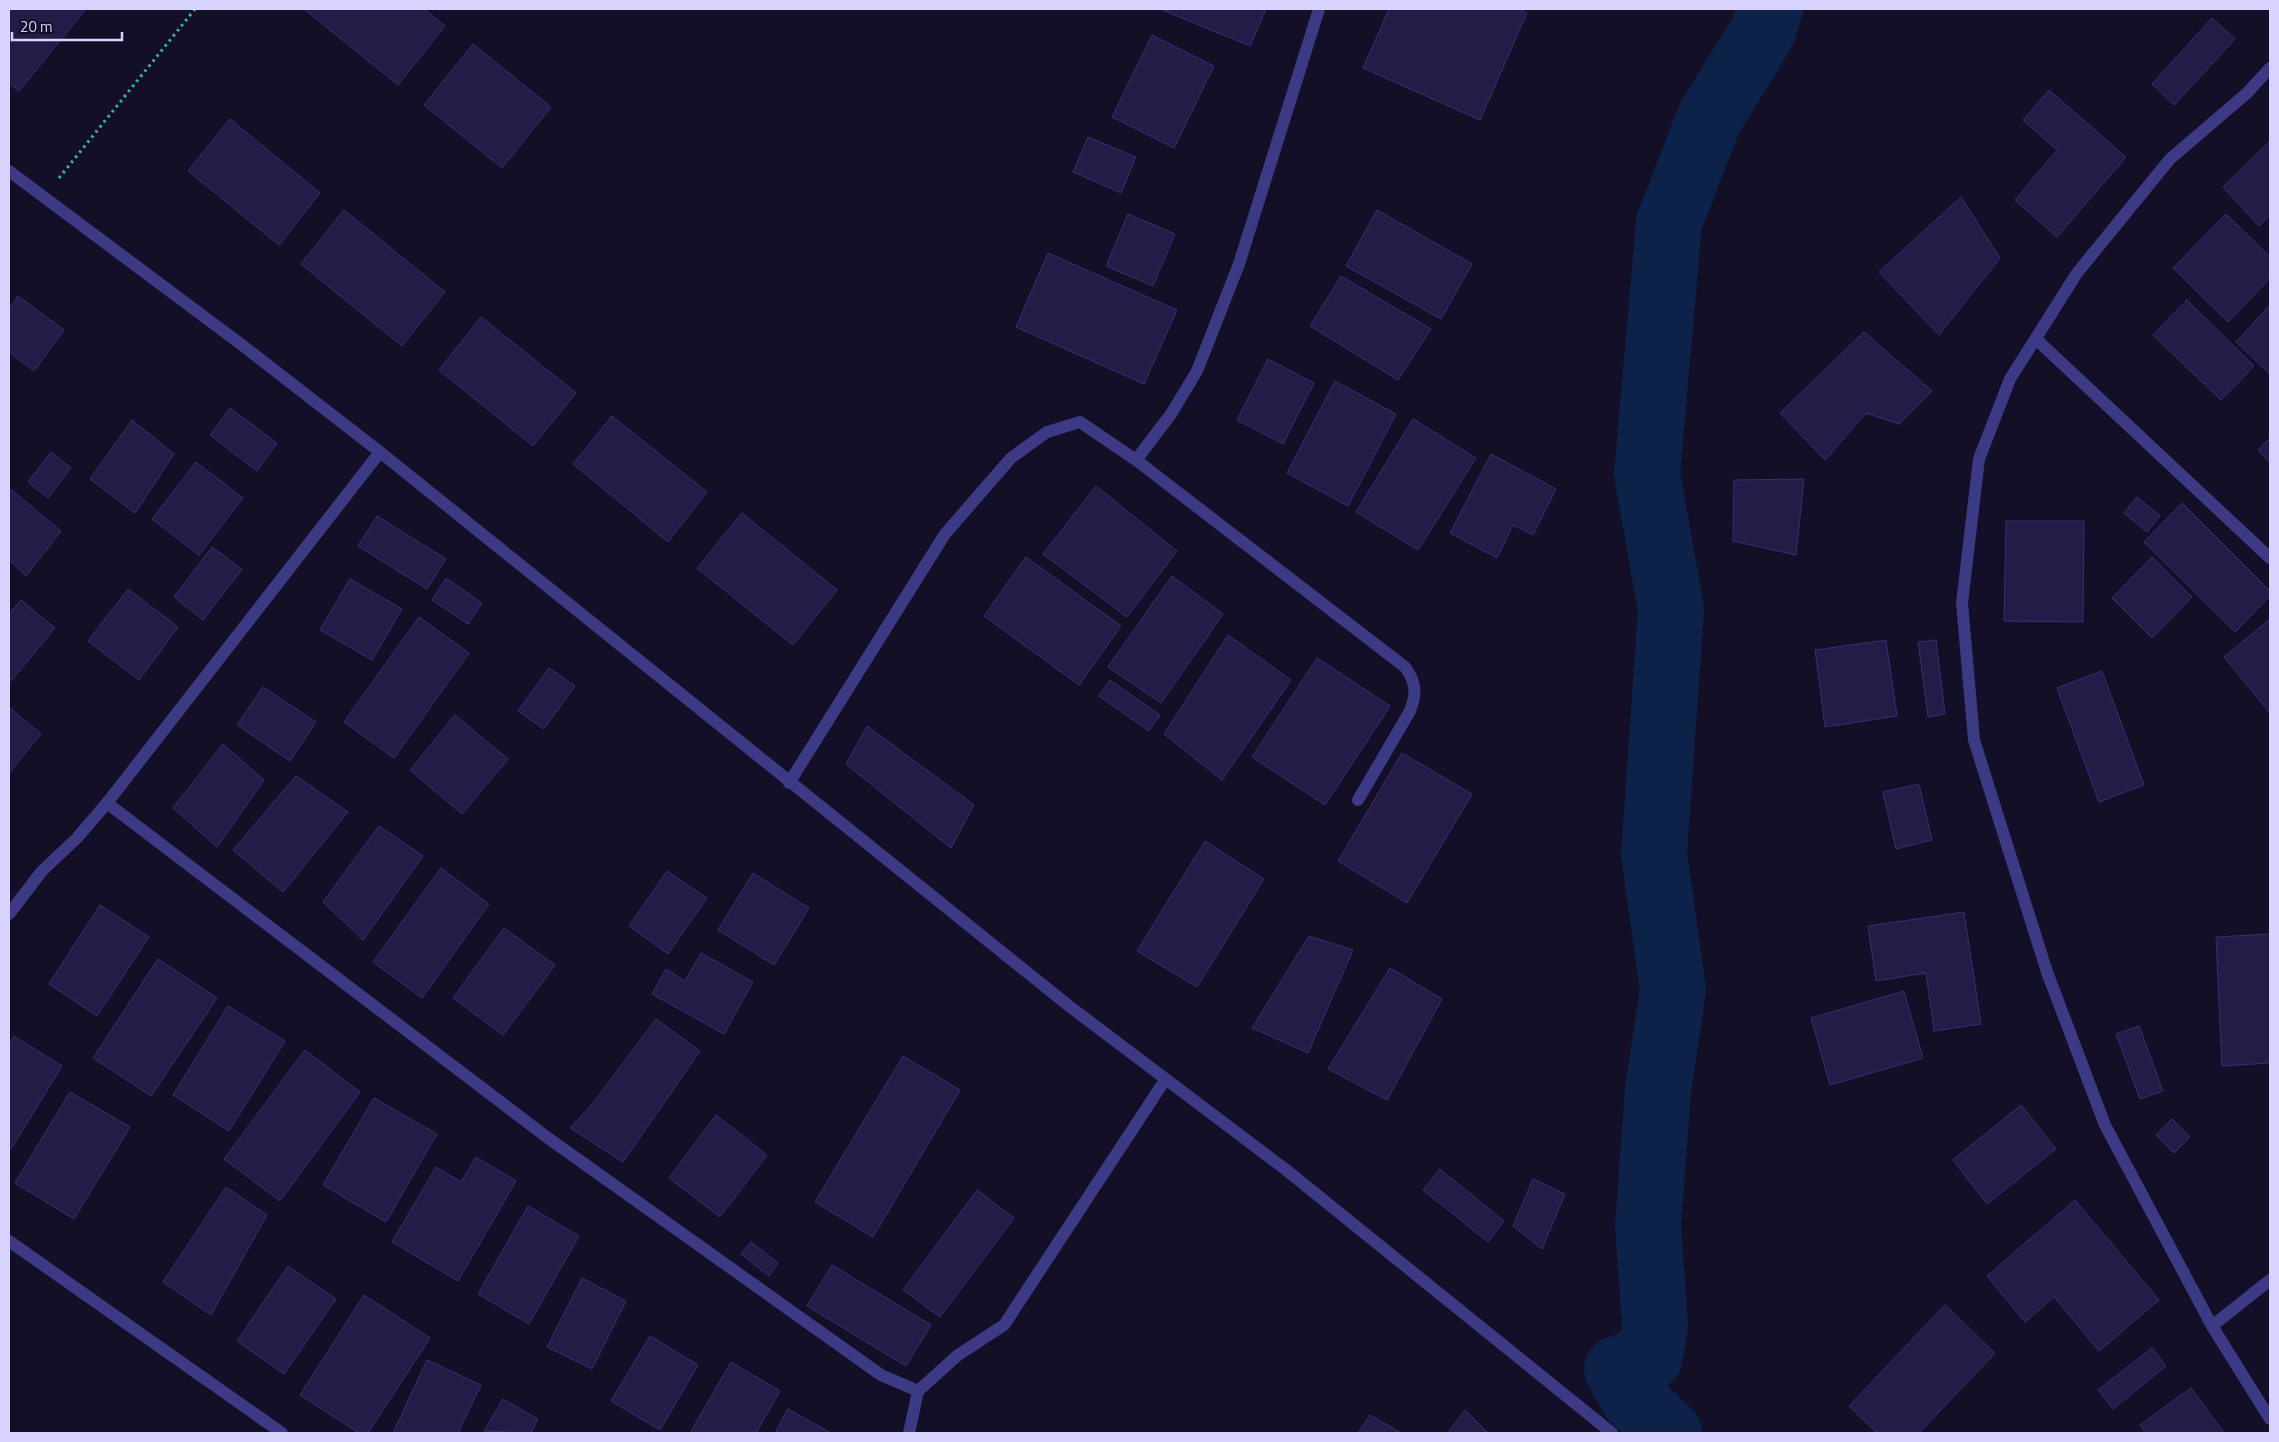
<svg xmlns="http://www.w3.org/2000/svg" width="2279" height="1442" viewBox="0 0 2279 1442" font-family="'Titillium Web',sans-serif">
  <rect width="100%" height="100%" fill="#130f26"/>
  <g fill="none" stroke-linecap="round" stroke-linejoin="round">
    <path stroke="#0c2248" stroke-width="66" d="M1669,1433L1633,1398L1617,1369L1650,1357L1655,1325L1648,1226L1658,1090L1673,990L1654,854L1671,610L1647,474L1669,223L1709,119L1763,31L1770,9"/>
  </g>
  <path fill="#241b47" stroke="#3b2d73" d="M9,9H86L19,91L9,83Z
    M304,9H424L445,26L398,85Z
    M1160,9H1266L1250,46Z
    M1389,9H1519L1527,13L1480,120L1363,68Z
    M2212,18L2235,39L2174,105L2152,84Z
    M1152,35L1214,66L1174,148L1112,117Z
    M473,44L551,107L502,168L424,105Z
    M2049,90L2126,157L2057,237L2015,200L2057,150L2023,120Z
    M230,119L320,193L279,245L188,171Z
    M1088,137L1136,157L1121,193L1073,172Z
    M2270,141V215L2259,226L2223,187Z
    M1961,197L2000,258L1939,335L1879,272Z
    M344,210L445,292L402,346L301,264Z
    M1377,210L1472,264L1441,319L1346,266Z
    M1128,214L1175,234L1153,286L1106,266Z
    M2226,214L2270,257V278L2228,322L2173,268Z
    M1048,253L1177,310L1144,384L1016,327Z
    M1341,276L1431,329L1398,380L1310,326Z
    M18,296L64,330L34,371L9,352V310Z
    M2187,300L2254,366L2221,400L2153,335Z
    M2270,305V374L2236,342Z
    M481,317L576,393L533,446L439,370Z
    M1864,332L1932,391L1899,424L1866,413L1825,460L1780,413Z
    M1268,359L1314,383L1283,444L1237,420Z
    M1335,381L1396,414L1348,506L1287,473Z
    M230,408L277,443L257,471L210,435Z
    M612,416L707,492L668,542L573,464Z
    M1413,419L1476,458L1418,550L1356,512Z
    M132,420L174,454L135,513L90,479Z
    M2270,438V463L2258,450Z
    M51,452L71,468L48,498L28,482Z
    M1491,454L1556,489L1533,535L1513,525L1497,558L1450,533Z
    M196,462L243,498L199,555L152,519Z
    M1804,479L1796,555L1733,541L1734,480Z
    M1096,486L1177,551L1127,617L1043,554Z
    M9,488L61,531L26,576L9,560Z
    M2137,497L2160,516L2147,532L2124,513Z
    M2182,503L2270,591V596L2235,632L2144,542Z
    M742,513L837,590L793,645L697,568Z
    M377,516L446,559L427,589L358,546Z
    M2006,521H2084L2083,622L2004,621Z
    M212,547L242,569L203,620L174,597Z
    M1026,557L1121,626L1079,685L984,616Z
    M2152,557L2192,597L2152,638L2112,598Z
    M1172,576L1223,614L1161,703L1108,667Z
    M446,578L482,603L468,624L432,600Z
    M350,579L402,609L372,660L320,630Z
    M128,589L178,627L139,680L88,641Z
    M21,600L55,628L11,681L9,679V614Z
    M419,617L469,653L394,758L344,722Z
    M2269,620L2270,622V713L2224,657Z
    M1228,635L1291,680L1222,780L1164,734Z
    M1886,640L1897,716L1825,727L1815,650Z
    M1936,640L1945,714L1928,717L1918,642Z
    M1317,658L1390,706L1325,805L1252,757Z
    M549,668L575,686L544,729L518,711Z
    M2102,671L2144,785L2099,802L2057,688Z
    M1110,680L1160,715L1149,731L1099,696Z
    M263,687L316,722L290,761L237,725Z
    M9,707L41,734L9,773Z
    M455,715L508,759L462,814L410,770Z
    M867,726L974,805L951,848L846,764Z
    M223,744L264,780L217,847L173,808Z
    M1402,753L1472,794L1407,903L1338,861Z
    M296,776L348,812L283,892L233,850Z
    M1919,784L1932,840L1896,849L1883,792Z
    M379,826L423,856L363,940L323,902Z
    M1205,841L1264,879L1197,987L1137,951Z
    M441,868L489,904L422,998L373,962Z
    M667,871L707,898L668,954L629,926Z
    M753,873L809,908L774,965L718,930Z
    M100,905L149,937L97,1016L49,984Z
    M1964,912L1981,1024L1934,1031L1926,973L1876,981L1868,926Z
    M504,928L555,965L503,1035L453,998Z
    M2270,934V1063L2222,1066L2216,937Z
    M1309,936L1353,950L1308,1053L1252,1028Z
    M701,953L753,982L724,1034L652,994L666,969L685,981Z
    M158,959L217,998L151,1096L93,1058Z
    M1390,968L1442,999L1387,1100L1328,1069Z
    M1904,991L1923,1058L1830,1085L1811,1018Z
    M228,1006L285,1041L229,1131L173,1095Z
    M656,1019L700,1051L623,1162L570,1128L593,1103Z
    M2139,1026L2163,1091L2140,1099L2116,1034Z
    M14,1036L62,1066L11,1149L9,1147V1044Z
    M305,1050L360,1092L280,1201L224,1159Z
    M903,1056L960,1090L873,1237L815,1202Z
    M70,1092L130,1127L74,1219L15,1183Z
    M374,1098L437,1134L386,1222L323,1185Z
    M2021,1105L2056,1149L1987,1204L1953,1160Z
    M716,1115L767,1155L720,1217L669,1178Z
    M2172,1119L2190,1137L2174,1153L2156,1135Z
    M476,1157L516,1181L458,1281L392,1242L436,1167L461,1182Z
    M1440,1169L1504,1221L1488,1242L1423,1190Z
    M1533,1179L1565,1194L1542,1249L1513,1226Z
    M226,1187L267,1215L211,1315L163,1282Z
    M977,1190L1014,1218L940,1317L903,1290Z
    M2075,1200L2159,1300L2099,1351L2054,1297L2025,1322L1987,1276Z
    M528,1206L579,1236L529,1324L478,1294Z
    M751,1242L778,1263L769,1276L741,1254Z
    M832,1265L931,1325L906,1366L807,1306Z
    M288,1266L336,1299L284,1374L237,1341Z
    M582,1278L626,1301L592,1369L547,1347Z
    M364,1295L430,1338L368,1433H359L300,1395Z
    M1945,1305L1995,1353L1919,1433H1877L1849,1406Z
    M650,1336L698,1365L660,1430L611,1401Z
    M2152,1348L2166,1366L2113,1409L2098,1390Z
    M427,1360L481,1385L458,1433H393Z
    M731,1362L780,1391L756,1433H690Z
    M2191,1388L2224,1433H2146L2140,1425Z
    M503,1399L538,1419L531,1433L484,1431Z
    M788,1409L831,1433H775Z
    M1465,1410L1487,1432L1486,1433H1448Z
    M1370,1415L1401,1433H1358Z"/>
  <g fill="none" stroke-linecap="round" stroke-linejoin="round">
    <path stroke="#2fb8b0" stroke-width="3" stroke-dasharray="2.5 4" stroke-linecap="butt" d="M59,178L195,9"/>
    <path stroke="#3d3a85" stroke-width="12" d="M2270,68L2247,93L2170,159L2077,273L2010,379L1979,459L1962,603L1974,740L2047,972L2105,1125L2212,1326L2270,1419
      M9,171L242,345L380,452L1069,1006L1285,1169L1612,1433
      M2037,340L2270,558
      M1136,460L1405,667C1416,682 1417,694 1410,711L1358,800
      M789,783L945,534L1011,458L1047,432L1080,422L1136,460L1171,414L1197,371L1239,264L1319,9
      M107,803L548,1138L881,1375L918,1391
      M9,914L42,871L77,838L107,803L380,452
      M9,1241L282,1433
      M2212,1326L2270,1280
      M909,1433L918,1391L958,1355L1004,1325L1165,1080"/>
  </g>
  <rect width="2279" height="1442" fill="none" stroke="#d9d4ff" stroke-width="20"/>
  <path d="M12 32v8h110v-8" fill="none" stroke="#d9d4ff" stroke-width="2.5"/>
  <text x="20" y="32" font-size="15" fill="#d9d4ff" stroke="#130f26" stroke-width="4" paint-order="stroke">20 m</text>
</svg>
